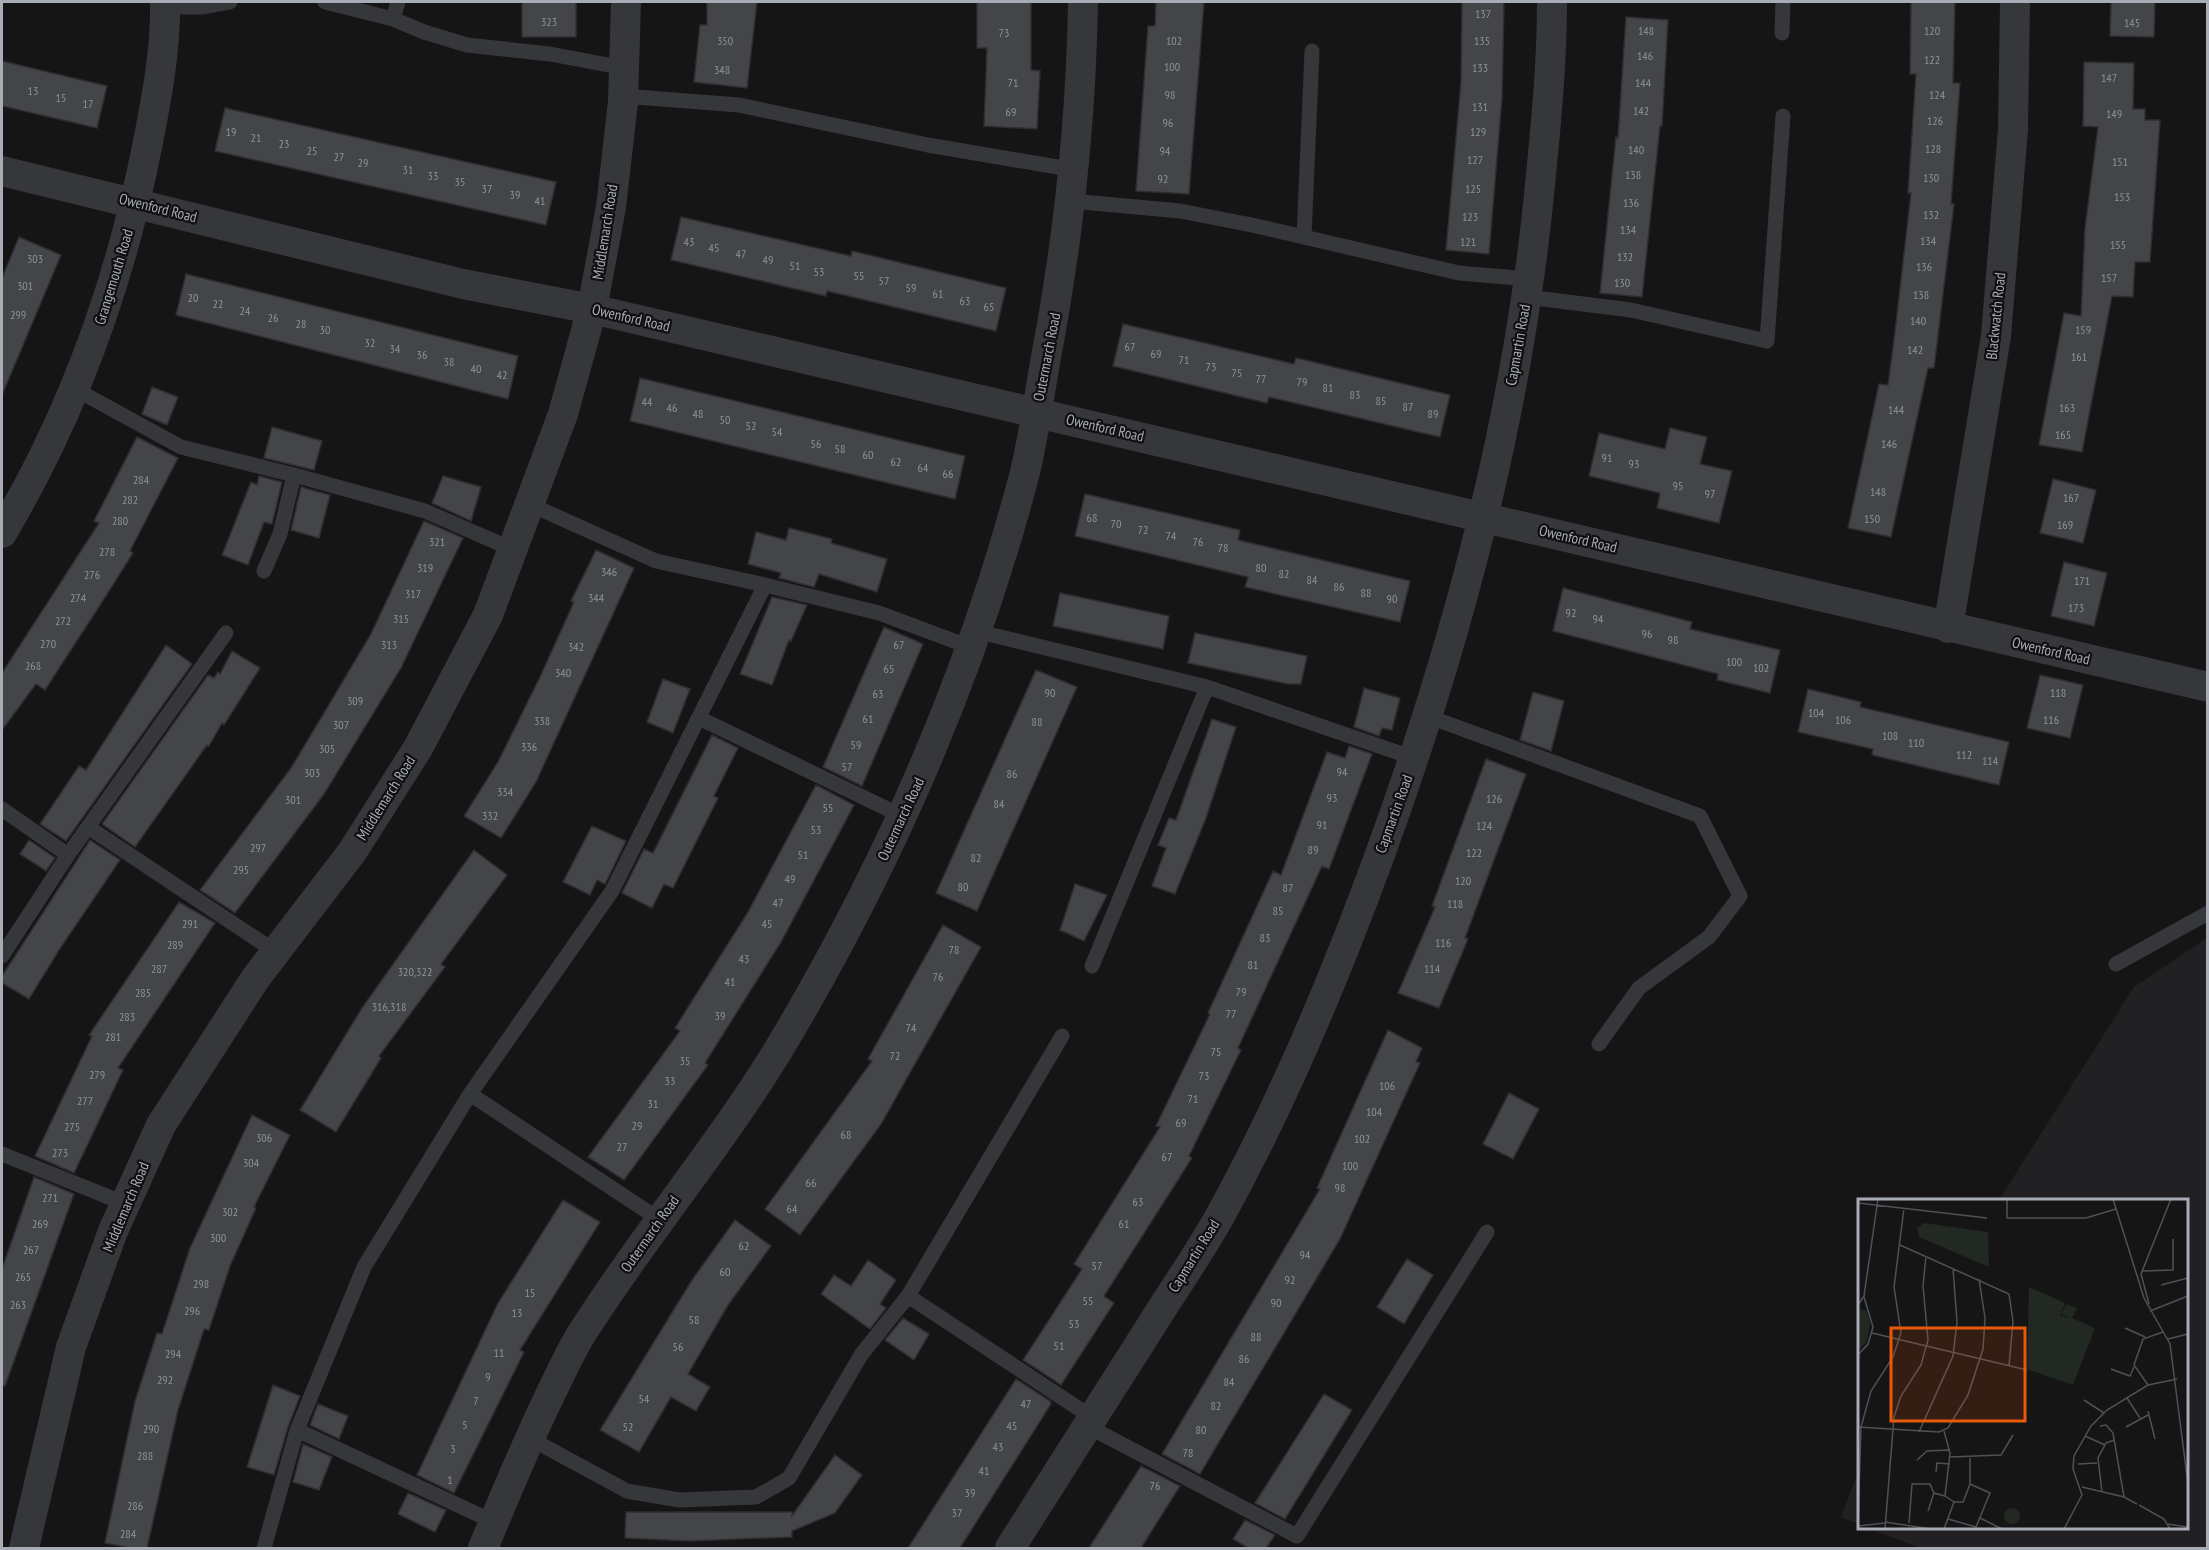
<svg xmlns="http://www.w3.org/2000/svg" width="2209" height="1550" viewBox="0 0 2209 1550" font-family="'PT Sans Narrow',sans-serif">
  <rect width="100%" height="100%" fill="#151516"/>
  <path fill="#212123" d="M2207,938V1548H1920L1867,1528H2186V1200H1999L2134,987Z
    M1859,1470V1524L1841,1517Z"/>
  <path fill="#444549" stroke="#2f2f32" stroke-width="1.5" d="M522,2H576V37H522Z
    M707,2H757L747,88L694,82L700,25H707Z
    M977,2H1031V70L1040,71L1037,129L984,126L987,48H977Z
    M1156,2H1204L1189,194L1136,191L1148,26H1155Z
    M1462,2H1504L1502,98L1489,254L1446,250L1461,82Z
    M1911,2H1955L1953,83H1960L1951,204H1954L1934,368H1928L1891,537L1848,528L1879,384L1888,385L1895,332L1911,193H1908L1916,74H1910Z
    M2111,2H2155L2154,37L2110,36Z
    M1626,17L1668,20L1662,126H1660L1642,297L1600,293L1616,137L1618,138Z
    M2,61L107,86L97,128L2,106Z
    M2084,62L2134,63L2133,109H2145V120H2160L2150,262H2135L2133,297L2112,296L2082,452L2039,445L2064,313L2081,316L2085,228L2098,127L2083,126Z
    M225,108L556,182L546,225L215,151Z
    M681,217L851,256L852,251L1006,288L996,331L827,291L826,296L671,260Z
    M19,237L61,255L2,395V278Z
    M186,274L518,356L508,399L176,315Z
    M1123,324L1294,364L1296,358L1450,395L1440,437L1269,397L1267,403L1113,366Z
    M640,378L965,456L955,499L630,421Z
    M152,387L178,397L167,425L142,414Z
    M272,427L322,441L314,470L264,458Z
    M1670,428L1707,437L1700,464L1732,471L1719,523L1657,508L1660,493L1589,476L1599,433L1665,449Z
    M137,437L178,458L130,551L133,553L104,599L45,690L36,684L2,730V673L99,523L94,521Z
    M259,476L282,482L272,524L264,522L248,565L222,555L251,482L257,485Z
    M443,476L481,487L471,521L432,503Z
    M2053,479L2096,490L2083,543L2040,533Z
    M301,487L330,495L319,538L291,530Z
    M1085,494L1240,530L1238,540L1410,581L1400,622L1245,587L1248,577L1075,536Z
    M424,521L463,538L401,668L324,794L235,913L200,890L291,768L330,703L371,634Z
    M789,528L832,539L831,543L887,559L877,592L819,574L814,587L779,578L781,573L748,564L756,532L786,540Z
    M596,550L634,568L536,782L501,838L464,816L498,762L540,677L574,602L571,601Z
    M2064,562L2107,573L2094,626L2051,616Z
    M1563,588L1692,622L1690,629L1780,650L1770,693L1717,680L1718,674L1553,631Z
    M1060,593L1169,616L1163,649L1053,626Z
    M772,597L807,605L791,641L789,640L772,685L740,674Z
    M884,627L923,644L862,786L823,767Z
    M1195,633L1307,656L1301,684H1288L1188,663Z
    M166,645L192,664L66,841L40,824L79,766L86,770Z
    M232,651L260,668L224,725L222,723L209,746L207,745L135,847L102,824L208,675L214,678L218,672L220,674Z
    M1036,670L1077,687L977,911L936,893Z
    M2040,675L2083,685L2070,738L2027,728Z
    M663,679L690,689L673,733L647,722Z
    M1364,688L1400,698L1392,730L1382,728L1379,736L1354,727Z
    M1808,689L1861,702L1860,707L2009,742L1999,785L1872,755L1873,749L1798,732Z
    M1533,692L1564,701L1551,751L1520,740Z
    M1212,719L1236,727L1206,818L1175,894L1152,886L1166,848L1158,845L1169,818L1176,820Z
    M712,735L738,748L714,796L718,798L673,888L664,884L652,908L622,893L644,849L653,853Z
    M1349,746L1372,754L1329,869L1322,866L1238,1048L1241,1050L1189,1156L1192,1158L1104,1296L1114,1303L1061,1385L1023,1360L1082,1269L1074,1264L1160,1127L1156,1126L1210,1014L1208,1013L1273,871L1281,875L1327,752L1345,758Z
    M1486,759L1526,774L1465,938L1468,939L1439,1008L1398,993L1435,907L1432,906Z
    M816,785L854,805L781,942L705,1063L708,1065L624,1180L588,1157L680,1031L675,1028L748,912Z
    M592,826L626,841L605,884L597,880L590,895L563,882Z
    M29,840L55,858L46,871L20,854Z
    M90,840L120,860L59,950L29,999L2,983V976Z
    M474,850L507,875L441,964L445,967L379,1056L381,1058L336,1132L300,1110L362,1008Z
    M1075,884L1107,895L1084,941L1060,930Z
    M179,902L215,923L118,1068L123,1070L74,1173L35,1156L92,1036L89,1035Z
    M943,925L981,947L881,1124L800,1235L765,1209L872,1061L868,1059Z
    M1388,1030L1422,1048L1416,1062L1420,1063L1340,1239L1200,1474L1162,1454L1320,1189L1317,1188Z
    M1509,1093L1539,1109L1513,1159L1483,1144Z
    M252,1115L290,1135L254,1207L256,1208L230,1266L209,1330L204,1329L178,1410L147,1548H131L105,1543L135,1401L157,1333L162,1334L190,1248Z
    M34,1177L74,1194L5,1386L2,1385V1269Z
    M563,1200L600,1222L520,1350L524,1352L454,1493L417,1475L498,1303Z
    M735,1220L771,1246L728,1305L688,1374L710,1387L696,1411L671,1397L639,1452L600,1430L692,1280Z
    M1407,1259L1433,1275L1404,1324L1377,1307Z
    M868,1260L896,1280L880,1304L886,1308L870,1329L821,1294L834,1275L851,1286Z
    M903,1318L929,1334L914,1360L885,1340Z
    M1016,1379L1050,1401L1051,1404L960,1548H908Z
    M273,1385L300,1396L288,1427L274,1475L247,1467Z
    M1324,1394L1352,1410L1285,1519L1255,1503Z
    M318,1404L348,1416L339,1439L310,1425Z
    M303,1444L332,1457L319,1490L293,1482Z
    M835,1455L862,1475L835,1513L792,1531V1537L689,1541L625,1538L626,1512H792V1516Z
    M1141,1466L1180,1486L1141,1548H1089Z
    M408,1493L446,1510L435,1532L398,1514Z
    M1245,1520L1275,1535L1266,1548H1248L1233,1539Z"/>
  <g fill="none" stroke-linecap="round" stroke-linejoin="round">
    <path stroke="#36373b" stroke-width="15" d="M325,2L393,19L424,32L467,45L550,54L624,68
      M165,7H203L230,2
      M393,19L398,2
      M1782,33L1783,2
      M623,96L739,105L928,145L1075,170
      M1071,201L1180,211L1252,225L1459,273L1530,279
      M1304,237L1312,51
      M1527,297L1631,310L1767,341L1783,116
      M75,389L181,447L294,475L280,534L264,571
      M294,475L425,511L514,550
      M765,585L879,613L970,647
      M976,631L1207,687L1092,966
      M1207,687L1414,758
      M1427,716L1700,816L1740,896L1709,937L1639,988L1599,1044
      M699,718L902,816
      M2,809L68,855L2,956
      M88,827L276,952
      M68,855L226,633
      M2116,964L2208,913
      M470,1094L660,1220
      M2,1154L126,1204
      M908,1296L1093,1418
      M1087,1426L1297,1536L1487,1232
      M297,1430L364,1267L470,1094L612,891L765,585L656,561L531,505
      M529,1438L627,1491L679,1500L756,1497L789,1478L861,1355L908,1296L1062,1036
      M264,1548L297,1430L494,1522"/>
    <path stroke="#36373b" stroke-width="30" d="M2,171L463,284L592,309L2208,687
      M2,533C74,412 121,280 148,142C157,96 166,48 165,2
      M1948,628L1996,336L2013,129L2015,2
      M24,1548L71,1347L113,1231L161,1125L255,979L352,852L418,748L488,615L563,414L592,309L611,207L623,102L626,2
      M483,1548C505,1496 526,1444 551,1393C561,1373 570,1352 582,1333C644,1235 720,1146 780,1047C886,870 970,679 1023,480C1033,442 1038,402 1045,363C1068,243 1081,124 1083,2
      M1010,1548C1056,1475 1102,1402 1149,1329C1172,1292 1198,1255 1220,1216C1283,1102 1334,980 1379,857C1458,641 1518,415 1540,185C1546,124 1552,62 1552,2"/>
  </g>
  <g text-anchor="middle" stroke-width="4.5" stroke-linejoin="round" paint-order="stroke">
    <g font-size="12" fill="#8f929a">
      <text x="1483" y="18">137</text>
      <text x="549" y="26">323</text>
      <text x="2132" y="27">145</text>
      <text x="1646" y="35">148</text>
      <text x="1932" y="35">120</text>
      <text x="1004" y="37">73</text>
      <text x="725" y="45">350</text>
      <text x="1174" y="45">102</text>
      <text x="1482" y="45">135</text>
      <text x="1645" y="60">146</text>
      <text x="1932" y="64">122</text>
      <text x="1172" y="71">100</text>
      <text x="1480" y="72">133</text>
      <text x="722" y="74">348</text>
      <text x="2109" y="82">147</text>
      <text x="1013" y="87">71</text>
      <text x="1643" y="87">144</text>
      <text x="33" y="95">13</text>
      <text x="1170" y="99">98</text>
      <text x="1937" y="99">124</text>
      <text x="61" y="102">15</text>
      <text x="88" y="108">17</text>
      <text x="1480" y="111">131</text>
      <text x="1641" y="115">142</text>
      <text x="1011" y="116">69</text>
      <text x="2114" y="118">149</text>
      <text x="1935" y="125">126</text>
      <text x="1168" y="127">96</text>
      <text x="231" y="136">19</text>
      <text x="1478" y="136">129</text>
      <text x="256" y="142">21</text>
      <text x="284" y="148">23</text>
      <text x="1933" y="153">128</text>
      <text x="1636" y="154">140</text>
      <text x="312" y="155">25</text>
      <text x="1165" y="155">94</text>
      <text x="339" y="161">27</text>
      <text x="1475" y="164">127</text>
      <text x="2120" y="166">151</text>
      <text x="363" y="167">29</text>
      <text x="408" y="174">31</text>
      <text x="1633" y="179">138</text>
      <text x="433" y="180">33</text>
      <text x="1931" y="182">130</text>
      <text x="1163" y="183">92</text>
      <text x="460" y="186">35</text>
      <text x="487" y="193">37</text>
      <text x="1473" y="193">125</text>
      <text x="515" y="199">39</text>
      <text x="2122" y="201">153</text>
      <text x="540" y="205">41</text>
      <text x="1631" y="207">136</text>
      <text x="1931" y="219">132</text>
      <text x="1470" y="221">123</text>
      <text x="1628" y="234">134</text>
      <text x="1928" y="245">134</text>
      <text x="689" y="246">43</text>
      <text x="1468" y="246">121</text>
      <text x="2118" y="249">155</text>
      <text x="714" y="252">45</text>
      <text x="741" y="258">47</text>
      <text x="1625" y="261">132</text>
      <text x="35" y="263">303</text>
      <text x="768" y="264">49</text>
      <text x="795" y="270">51</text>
      <text x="1924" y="271">136</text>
      <text x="819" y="276">53</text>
      <text x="859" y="280">55</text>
      <text x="2109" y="282">157</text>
      <text x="884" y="285">57</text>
      <text x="1622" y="287">130</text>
      <text x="25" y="290">301</text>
      <text x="911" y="292">59</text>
      <text x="938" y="298">61</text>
      <text x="1921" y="299">138</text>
      <text x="193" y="302">20</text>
      <text x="965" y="305">63</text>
      <text x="218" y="308">22</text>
      <text x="989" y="311">65</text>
      <text x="245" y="315">24</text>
      <text x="18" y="319">299</text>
      <text x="273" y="322">26</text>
      <text x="1918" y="325">140</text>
      <text x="301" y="328">28</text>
      <text x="325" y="334">30</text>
      <text x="2083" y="334">159</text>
      <text x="370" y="347">32</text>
      <text x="1130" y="351">67</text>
      <text x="395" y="353">34</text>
      <text x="1915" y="354">142</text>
      <text x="1156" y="358">69</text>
      <text x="422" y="359">36</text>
      <text x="2079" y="361">161</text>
      <text x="1184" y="364">71</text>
      <text x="449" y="366">38</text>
      <text x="1211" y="371">73</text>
      <text x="476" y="373">40</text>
      <text x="1237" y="377">75</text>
      <text x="502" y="379">42</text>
      <text x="1261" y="383">77</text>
      <text x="1302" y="386">79</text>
      <text x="1328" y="392">81</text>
      <text x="1355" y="399">83</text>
      <text x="1381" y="405">85</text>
      <text x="647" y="406">44</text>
      <text x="1408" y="411">87</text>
      <text x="672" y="412">46</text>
      <text x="2067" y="412">163</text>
      <text x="1896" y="414">144</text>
      <text x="698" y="418">48</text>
      <text x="1433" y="418">89</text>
      <text x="725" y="424">50</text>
      <text x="751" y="430">52</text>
      <text x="777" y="436">54</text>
      <text x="2063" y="439">165</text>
      <text x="816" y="448">56</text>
      <text x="1889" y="448">146</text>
      <text x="840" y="453">58</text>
      <text x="868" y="459">60</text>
      <text x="1607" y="462">91</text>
      <text x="896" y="466">62</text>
      <text x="1634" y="468">93</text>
      <text x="923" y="472">64</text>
      <text x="948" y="478">66</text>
      <text x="141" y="484">284</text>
      <text x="1678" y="490">95</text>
      <text x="1878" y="496">148</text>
      <text x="1710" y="498">97</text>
      <text x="2071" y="502">167</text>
      <text x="130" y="504">282</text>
      <text x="1092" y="522">68</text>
      <text x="1872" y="523">150</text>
      <text x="120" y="525">280</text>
      <text x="1116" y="528">70</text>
      <text x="2065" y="529">169</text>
      <text x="1143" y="534">72</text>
      <text x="1171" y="540">74</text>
      <text x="437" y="546">321</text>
      <text x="1198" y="546">76</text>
      <text x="1223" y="552">78</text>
      <text x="107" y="556">278</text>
      <text x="425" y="572">319</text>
      <text x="1261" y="572">80</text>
      <text x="609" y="576">346</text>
      <text x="1284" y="578">82</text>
      <text x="92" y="579">276</text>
      <text x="1312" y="584">84</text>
      <text x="2082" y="585">171</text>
      <text x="1339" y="591">86</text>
      <text x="1366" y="597">88</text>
      <text x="413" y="598">317</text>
      <text x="78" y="602">274</text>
      <text x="596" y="602">344</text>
      <text x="1392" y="603">90</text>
      <text x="2076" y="612">173</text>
      <text x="1571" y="617">92</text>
      <text x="401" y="623">315</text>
      <text x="1598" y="623">94</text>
      <text x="63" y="625">272</text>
      <text x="1647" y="638">96</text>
      <text x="1673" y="644">98</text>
      <text x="48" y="648">270</text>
      <text x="389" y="649">313</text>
      <text x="899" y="649">67</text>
      <text x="576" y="651">342</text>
      <text x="1734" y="666">100</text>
      <text x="33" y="670">268</text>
      <text x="1761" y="672">102</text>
      <text x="889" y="673">65</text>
      <text x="563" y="677">340</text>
      <text x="1050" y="697">90</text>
      <text x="2058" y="697">118</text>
      <text x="878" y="698">63</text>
      <text x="355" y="705">309</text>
      <text x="1816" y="717">104</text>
      <text x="868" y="723">61</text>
      <text x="1843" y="724">106</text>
      <text x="2051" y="724">116</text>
      <text x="542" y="725">338</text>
      <text x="1037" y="726">88</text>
      <text x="341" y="729">307</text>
      <text x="1890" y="740">108</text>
      <text x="1916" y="747">110</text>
      <text x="856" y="749">59</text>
      <text x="529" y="751">336</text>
      <text x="327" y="753">305</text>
      <text x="1964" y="759">112</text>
      <text x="1990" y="765">114</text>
      <text x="847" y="771">57</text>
      <text x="1342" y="776">94</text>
      <text x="312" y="777">303</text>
      <text x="1012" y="778">86</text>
      <text x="505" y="796">334</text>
      <text x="1332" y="802">93</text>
      <text x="1494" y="803">126</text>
      <text x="293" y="804">301</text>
      <text x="999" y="808">84</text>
      <text x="828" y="812">55</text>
      <text x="490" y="820">332</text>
      <text x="1322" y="829">91</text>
      <text x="1484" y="830">124</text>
      <text x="816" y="834">53</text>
      <text x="258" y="852">297</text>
      <text x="1313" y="854">89</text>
      <text x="1474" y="857">122</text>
      <text x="803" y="859">51</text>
      <text x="976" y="862">82</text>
      <text x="241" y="874">295</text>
      <text x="790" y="883">49</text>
      <text x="1463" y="885">120</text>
      <text x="963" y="891">80</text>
      <text x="1288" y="892">87</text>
      <text x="778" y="907">47</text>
      <text x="1455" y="908">118</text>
      <text x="1278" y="915">85</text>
      <text x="190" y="928">291</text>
      <text x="767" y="928">45</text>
      <text x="1265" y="942">83</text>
      <text x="1443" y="947">116</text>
      <text x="175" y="949">289</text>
      <text x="954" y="954">78</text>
      <text x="744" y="963">43</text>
      <text x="1253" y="969">81</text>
      <text x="159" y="973">287</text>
      <text x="1432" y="973">114</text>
      <text x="415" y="976">320,322</text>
      <text x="938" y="981">76</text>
      <text x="730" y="986">41</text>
      <text x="1241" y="996">79</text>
      <text x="143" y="997">285</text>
      <text x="389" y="1011">316,318</text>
      <text x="1231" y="1018">77</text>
      <text x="720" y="1020">39</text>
      <text x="127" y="1021">283</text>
      <text x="911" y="1032">74</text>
      <text x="113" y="1041">281</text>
      <text x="1216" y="1056">75</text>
      <text x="895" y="1060">72</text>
      <text x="685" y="1065">35</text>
      <text x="97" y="1079">279</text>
      <text x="1204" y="1080">73</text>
      <text x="670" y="1085">33</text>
      <text x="1387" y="1090">106</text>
      <text x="1193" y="1103">71</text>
      <text x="85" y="1105">277</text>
      <text x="653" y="1108">31</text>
      <text x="1374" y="1116">104</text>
      <text x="1181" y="1127">69</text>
      <text x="637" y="1130">29</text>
      <text x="72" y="1131">275</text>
      <text x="846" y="1139">68</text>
      <text x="264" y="1142">306</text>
      <text x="1362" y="1143">102</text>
      <text x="622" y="1151">27</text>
      <text x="60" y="1157">273</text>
      <text x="1167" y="1161">67</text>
      <text x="251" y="1167">304</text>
      <text x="1350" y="1170">100</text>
      <text x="811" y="1187">66</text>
      <text x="1340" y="1192">98</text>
      <text x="50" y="1202">271</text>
      <text x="1138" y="1206">63</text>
      <text x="792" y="1213">64</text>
      <text x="230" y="1216">302</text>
      <text x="40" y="1228">269</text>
      <text x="1124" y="1228">61</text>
      <text x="218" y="1242">300</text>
      <text x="744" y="1250">62</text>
      <text x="31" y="1254">267</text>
      <text x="1305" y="1259">94</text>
      <text x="1097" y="1270">57</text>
      <text x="725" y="1276">60</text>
      <text x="23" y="1281">265</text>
      <text x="1290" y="1284">92</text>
      <text x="201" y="1288">298</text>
      <text x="530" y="1297">15</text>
      <text x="1088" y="1305">55</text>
      <text x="1276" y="1307">90</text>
      <text x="18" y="1309">263</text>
      <text x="192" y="1315">296</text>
      <text x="517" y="1317">13</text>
      <text x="694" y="1324">58</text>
      <text x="1074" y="1328">53</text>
      <text x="1256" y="1341">88</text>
      <text x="1059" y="1350">51</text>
      <text x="678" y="1351">56</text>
      <text x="499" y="1357">11</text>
      <text x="173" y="1358">294</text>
      <text x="1244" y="1363">86</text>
      <text x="488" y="1381">9</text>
      <text x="165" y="1384">292</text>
      <text x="1229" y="1386">84</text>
      <text x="644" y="1403">54</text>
      <text x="476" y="1405">7</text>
      <text x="1026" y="1408">47</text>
      <text x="1216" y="1410">82</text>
      <text x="465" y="1429">5</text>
      <text x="1012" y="1430">45</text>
      <text x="628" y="1431">52</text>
      <text x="151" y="1433">290</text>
      <text x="1201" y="1434">80</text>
      <text x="998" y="1451">43</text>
      <text x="453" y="1453">3</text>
      <text x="1188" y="1457">78</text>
      <text x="145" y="1460">288</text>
      <text x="984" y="1475">41</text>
      <text x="450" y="1484">1</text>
      <text x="1155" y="1490">76</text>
      <text x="970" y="1497">39</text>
      <text x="135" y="1510">286</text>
      <text x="957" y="1517">37</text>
      <text x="128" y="1538">284</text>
    </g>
    <g font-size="15" fill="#a8acb5" stroke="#101011">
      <text transform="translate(158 208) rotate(14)" y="5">Owenford Road</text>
      <text transform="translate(605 232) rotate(-81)" y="5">Middlemarch Road</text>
      <text transform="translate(114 277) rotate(-73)" y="5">Grangemouth Road</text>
      <text transform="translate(1996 316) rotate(-84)" y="5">Blackwatch Road</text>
      <text transform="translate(631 318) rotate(13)" y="5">Owenford Road</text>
      <text transform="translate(1518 345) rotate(-80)" y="5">Capmartin Road</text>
      <text transform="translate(1047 357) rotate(-79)" y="5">Outermarch Road</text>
      <text transform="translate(1105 428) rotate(13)" y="5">Owenford Road</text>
      <text transform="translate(1578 539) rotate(13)" y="5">Owenford Road</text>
      <text transform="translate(2051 651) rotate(13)" y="5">Owenford Road</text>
      <text transform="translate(386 798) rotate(-58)" y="5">Middlemarch Road</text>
      <text transform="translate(1394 814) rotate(-70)" y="5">Capmartin Road</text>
      <text transform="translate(901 819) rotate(-65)" y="5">Outermarch Road</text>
      <text transform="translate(126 1207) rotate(-67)" y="5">Middlemarch Road</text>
      <text transform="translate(650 1234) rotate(-55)" y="5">Outermarch Road</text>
      <text transform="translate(1194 1256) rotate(-58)" y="5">Capmartin Road</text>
    </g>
  </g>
  <g transform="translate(1858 1199)">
    <rect width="330" height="330" fill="#151516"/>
    <path d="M66,24L130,33L131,68L61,38L59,29ZM171,88L207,104L202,116L214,120L203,115L208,105L219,109L214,119L237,129L215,186L169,170ZM0,110L9,112L12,124L9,142L0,152ZM146 317a8 8 0 1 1 16 0a8 8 0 1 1-16 0Z" fill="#212922"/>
    <path fill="none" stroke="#505156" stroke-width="1.5" d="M149,0V19H228L258,10M255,0L286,99L312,145L330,285M0,4L129,19M42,46L151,95L155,122L151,167M284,72L315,71V40M303,86L330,79M291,105L283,75L313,0M0,106L6,97L20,0M292,112L330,97M267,129L287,138M14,134L169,171M310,140L330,135M0,156L10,145L15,128L6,98M253,170L272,177L276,168M290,186L276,166L285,140L305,133M269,199L282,219M226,201L246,214M290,212L297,240M242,227L248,226L255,234L266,298M0,228L81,233L90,229L110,196L125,150L127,119L121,80M268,228L290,216M61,233L95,157L99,123L95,69M227,237L247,246M92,258L143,256L155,236M59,261L69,252L92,251M220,265L239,264M78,273L79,264L92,265M224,288L266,298L279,305M244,293L240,259L248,244L256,241M96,303H105L112,285V259M281,306L306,320L312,330M70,312L76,294M122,319L144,330M90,320L118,328L132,294L112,285M27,323L73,330M0,324L3,228L13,192L35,158L43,134L36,88L46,9M51,324L54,285H72L76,294L87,297M310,325L329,328M0,327L27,324M27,330L36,218L43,197L63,166L70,141L65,87L68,57M86,330L96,303L87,297L92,254L86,232M206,330L224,296L215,270L216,257L233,227L249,211L290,186L319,180"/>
    <path fill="#e8590c" fill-opacity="0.15" stroke="#e8590c" stroke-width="3" d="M33,129H167V222H33Z"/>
    <rect width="330" height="330" fill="none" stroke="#a8acb5" stroke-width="3"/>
  </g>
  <rect width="2209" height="1550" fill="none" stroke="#a8acb5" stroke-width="6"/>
</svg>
